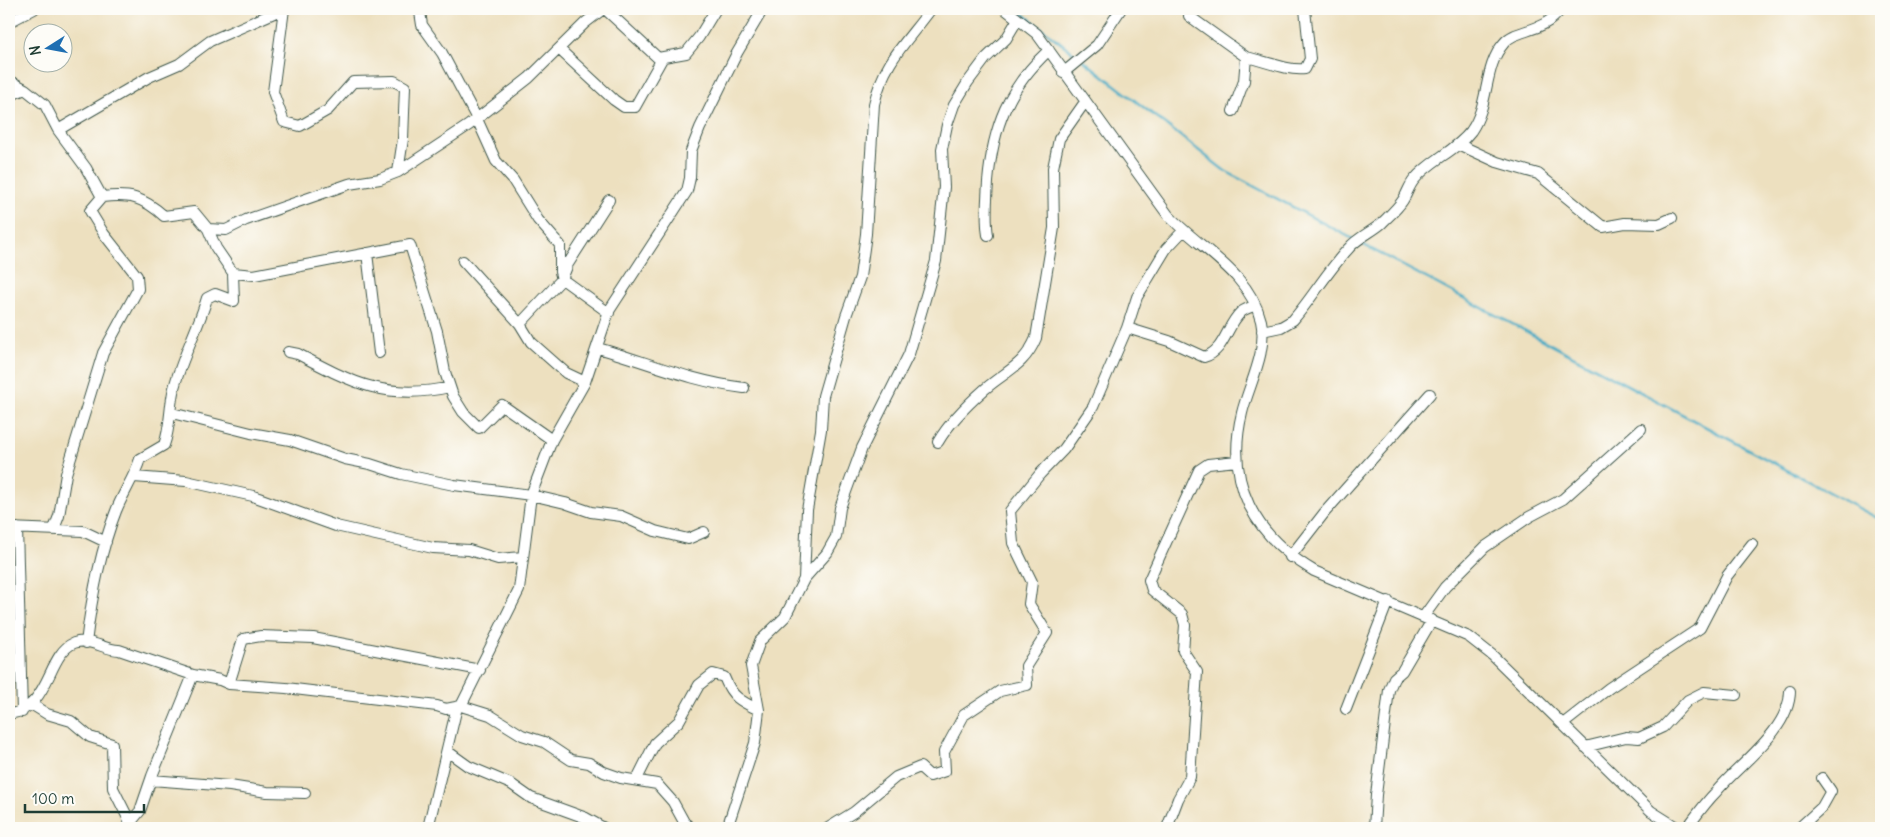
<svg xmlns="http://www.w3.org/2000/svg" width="1890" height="837" viewBox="0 0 1890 837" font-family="Delius,sans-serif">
  <rect width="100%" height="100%" fill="#fdfcf7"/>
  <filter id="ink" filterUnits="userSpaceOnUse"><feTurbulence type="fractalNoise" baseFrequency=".02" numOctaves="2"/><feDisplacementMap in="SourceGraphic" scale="10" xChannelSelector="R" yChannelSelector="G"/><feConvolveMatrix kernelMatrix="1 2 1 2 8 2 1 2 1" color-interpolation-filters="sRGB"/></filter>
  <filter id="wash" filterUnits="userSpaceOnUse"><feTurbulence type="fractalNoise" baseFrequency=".0096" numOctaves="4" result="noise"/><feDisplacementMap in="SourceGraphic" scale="20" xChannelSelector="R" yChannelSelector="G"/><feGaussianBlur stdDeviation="1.12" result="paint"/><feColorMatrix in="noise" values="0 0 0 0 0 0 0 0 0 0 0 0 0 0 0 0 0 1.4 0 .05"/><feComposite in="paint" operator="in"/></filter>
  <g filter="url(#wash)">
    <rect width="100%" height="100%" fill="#ede0bf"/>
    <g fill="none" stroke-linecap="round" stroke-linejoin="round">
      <path stroke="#46abc5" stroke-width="2.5" d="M1017,9L1079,57
        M1083,60L1225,171L1353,239
        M1360,243L1881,520"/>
    </g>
  </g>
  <g filter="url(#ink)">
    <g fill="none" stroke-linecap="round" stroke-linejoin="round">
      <g stroke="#3e5549" stroke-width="12">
        <path id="minor" d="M284,9L273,92L284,122L300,126L328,110L353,82L394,81L405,87L403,139L398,172
          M422,9L420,12L422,25L442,53L477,119L496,161L513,180L538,220L560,245V272L562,279L609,313
          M605,9L658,58L686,53L699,37L716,9
          M1005,9L1037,34L1168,215C1200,249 1249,272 1261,321C1268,352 1249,384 1242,413C1225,483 1254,536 1314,571L1469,637L1492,655L1651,811L1678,828
          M1189,16L1246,57L1244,81L1233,111
          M9,22L34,9
          M559,49L614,100L624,107H635L663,57
          M1246,57C1265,61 1287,71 1305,69L1310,59L1305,9
          M1063,73L1097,45L1121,9
          M9,80L25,89
          M9,96L25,89L45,105L58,130L149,77L179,64L210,41L283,9
          M58,130L86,168L102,197C130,194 143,197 164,216L194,212L208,229L226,230L246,220L349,184L380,179L398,172L469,125L529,78L585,23L603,9
          M1460,145L1497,162L1538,174L1603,227L1625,223L1659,224L1672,218
          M208,229L216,248L233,273L254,275L410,245L437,331L445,372L453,396L463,412L479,428L502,405L552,440
          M988,235C985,217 987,200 988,182C993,126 1008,88 1049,50
          M367,253L379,353
          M463,261L520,324L531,342L566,373L585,382
          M520,324L562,279L568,264L609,200
          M1127,328L1169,341L1204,357C1225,351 1226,326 1241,312C1245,309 1251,307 1255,306
          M1262,331L1281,327L1293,320C1313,297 1328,270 1349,248C1357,238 1372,232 1382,223C1389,216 1398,208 1403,200C1407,194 1409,186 1414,180C1430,160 1455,152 1471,131C1490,104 1483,67 1504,43C1516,28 1543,34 1561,9
          M598,348C647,362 693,382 744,388
          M288,352L298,354C353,383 387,401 450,387
          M172,413L251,433L290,440L345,459L370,464L401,474L454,485L531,495L565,503L591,512L621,516L655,531L688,539L704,532
          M938,442C949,423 968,404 985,389C1006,371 1025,365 1036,338L1054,228L1053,168L1059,139L1085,102
          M134,477L186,481L253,496L336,526L433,548L469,550L498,559L522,557
          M9,528L83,531L106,542
          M17,528L22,712
          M54,529L59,516L66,474L103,353L138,289L137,276L104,234L90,211L102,197
          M1290,557L1325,512L1430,394
          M804,579L807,510L821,430L823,396L846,316L860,277L866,234L874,104C884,61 906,43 931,9
          M1424,616L1445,587L1485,547L1529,517L1563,499L1641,429
          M86,643C91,602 101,549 116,511C123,493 134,478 140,459L164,445C171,426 169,407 174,388C182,357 198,329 207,298L215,294L234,301L233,273
          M229,684L243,639L261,636L313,638L480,670
          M31,704L47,714L71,721L90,737L112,744L113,788L130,822
          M461,706L490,715L522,735L544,742L571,760L589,763L604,772L621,778L657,784L673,802L684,822L691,828
          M1346,709L1388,601
          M9,714C50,709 47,654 74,643C89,637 104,650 119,650L193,675L220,680L229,684L286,688L437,706L446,709L461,706L519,590L531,495L552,440L585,382L609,311L687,191L690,178L691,151L700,128L737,53L763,9
          M1563,724L1609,688L1700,628L1727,576L1752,544
          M1585,747L1626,737L1639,738L1663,727L1688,700L1704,692L1736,695
          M447,751L468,766L511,784L531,798L586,818L604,828
          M637,779L655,743L679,721L699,685L713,674L724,677C732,697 740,701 759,710
          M151,780L230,786L267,792L305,793
          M126,828L140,811L152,776L193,675
          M428,828L457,707
          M727,828L755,743L759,710L751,666L760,641L785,617L804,579L827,553L836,537L840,508L862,448L909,354L936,261L944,187L942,149L947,125L954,105L968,82L986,58L1006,39L1018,19
          M828,828L854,812L896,777L920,767L930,776L945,771L944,752L964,715L1000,691L1027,685L1026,666L1047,633L1029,604L1032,582L1013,543L1010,511L1040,474L1064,449L1093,407L1127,328L1137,297L1166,249L1183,231
          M1167,828L1178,799L1190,777L1197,672L1183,651L1185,625L1182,614L1152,590L1149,580L1199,470L1208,464L1237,461
          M1374,828L1376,795L1389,690L1394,678L1402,671L1432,620
          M1687,828C1696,816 1705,803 1716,792C1739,764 1790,730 1790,691
          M1799,828L1822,807L1831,791L1822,778"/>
      </g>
      <use href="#minor" stroke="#fff" stroke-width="10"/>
    </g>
  </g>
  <rect width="1890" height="837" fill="none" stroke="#fdfcf7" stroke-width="30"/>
  <g transform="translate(48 48) rotate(259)"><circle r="24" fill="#fdfcf7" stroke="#a4b0a9"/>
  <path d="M0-4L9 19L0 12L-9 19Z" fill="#1f6fb2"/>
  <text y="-8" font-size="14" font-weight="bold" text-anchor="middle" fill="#1f3d34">N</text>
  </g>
  <path d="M25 804v8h119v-8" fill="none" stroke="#1f3d34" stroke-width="2.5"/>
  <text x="32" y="804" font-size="15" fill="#1f3d34" stroke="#fdfcf7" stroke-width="4" paint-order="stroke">100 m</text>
</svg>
